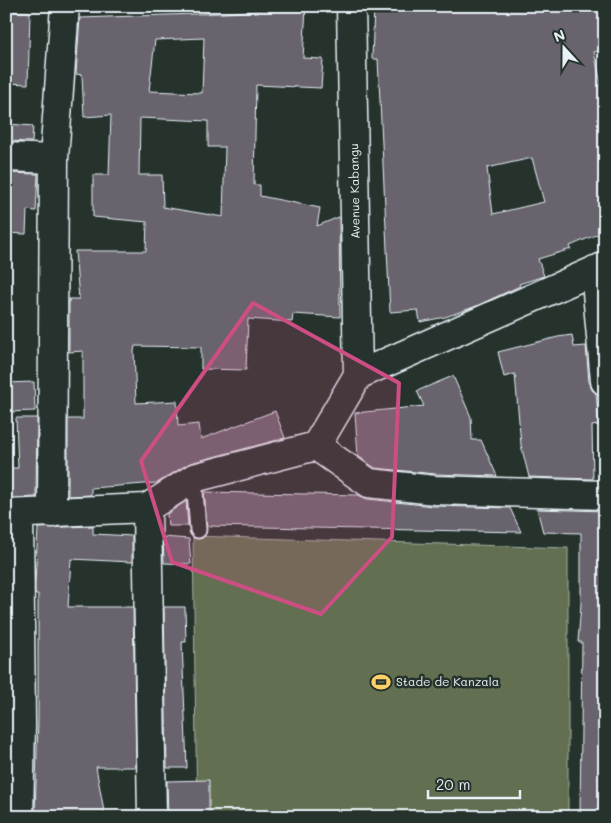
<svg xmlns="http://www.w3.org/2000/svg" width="611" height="823" viewBox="0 0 611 823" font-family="Mali,sans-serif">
  <rect width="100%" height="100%" fill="#26332d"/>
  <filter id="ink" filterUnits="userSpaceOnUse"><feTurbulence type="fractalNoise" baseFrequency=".02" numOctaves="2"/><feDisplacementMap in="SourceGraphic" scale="10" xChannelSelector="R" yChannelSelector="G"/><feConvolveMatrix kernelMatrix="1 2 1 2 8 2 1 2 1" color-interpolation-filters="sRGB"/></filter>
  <g filter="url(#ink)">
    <path fill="#627051" stroke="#a5b0a4" d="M193,536L568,548V817H197Z"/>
    <path fill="#68636c" stroke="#e8f1f8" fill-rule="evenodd" d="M374,6H605V49L594,52L605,101V231L570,246L571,249L538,259L544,276L519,284L520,286L474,307L445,317L420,322L418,310L390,312L378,59H372ZM532,158L544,202L493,214L487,168Z
      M306,7L303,58L323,59L321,88L256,85L254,185H260V196L320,208L317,226L339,217L340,317L293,314L292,322L248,319L246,370L201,369V347L135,346L134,351L136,403L177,401L178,426L199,424L201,439L275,411L285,438L190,463L157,483L91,488V495L68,496V419H83V351L69,352V299H79L75,251H146L147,222L93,217V175H109L111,115L84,117L82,75L76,74L80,18L224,13ZM204,38L202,93L149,91L155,40ZM140,118L208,121V147H225L223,217L163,207L162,175H139Z
      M6,11L30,12L28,84L6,83Z
      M8,124L33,126L32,142L7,141Z
      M6,173L38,174L36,211L27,210L26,234L6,233Z
      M572,335L574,347L586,346L589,382L592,390L596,393L599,425L592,426L593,479L529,477L521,445L515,374L504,377L498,352L558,337Z
      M453,376L471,417L472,440H481L497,476L436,474L375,468L358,456L355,413L424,406L417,391Z
      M34,382L35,411L6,412V383Z
      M16,418H37L36,497L6,498V468H18Z
      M204,492L358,495L367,499L433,506L510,508L521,532L207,526Z
      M186,501L188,526H168L167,514Z
      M537,509L605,511V817H580L582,642H578L581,604V533L543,532Z
      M93,526V534L132,536V562L71,559L68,607H133L136,767H96L105,817H35L38,720V594H35V584L38,528Z
      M163,537L189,539L191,564L164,563Z
      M164,607H185L186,642H182L187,768H167Z
      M209,780V817H168L167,781Z"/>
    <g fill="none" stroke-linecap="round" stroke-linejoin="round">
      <g stroke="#e8f1f8" stroke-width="19">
        <path id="lane" d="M194,478L198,530"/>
      </g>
      <g stroke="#e8f1f8" stroke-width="31">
        <path id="street" d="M351,6L358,375
          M6,157L54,159
          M595,270L605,381
          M316,446L369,483L435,490L605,495
          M147,508L152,817
          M52,513L54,159L65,6
          M6,514L147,508L194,478L316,446L358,375L605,266
          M19,514L21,725L19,817"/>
      </g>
      <use href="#lane" stroke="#26332d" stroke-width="15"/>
      <use href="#street" stroke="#26332d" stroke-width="28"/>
    </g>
  </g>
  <path fill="#cc4e82" fill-opacity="0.2" stroke="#cc4e82" stroke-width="4" stroke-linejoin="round" d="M253,303L399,383L392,537L321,614L172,562L141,461Z"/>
  <defs>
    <g id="stadium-bare" transform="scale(1.5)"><path d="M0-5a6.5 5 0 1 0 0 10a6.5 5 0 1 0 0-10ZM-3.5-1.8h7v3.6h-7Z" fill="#ffd166" stroke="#26332d" stroke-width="2.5" paint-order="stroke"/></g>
  </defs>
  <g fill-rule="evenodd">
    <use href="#stadium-bare" x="381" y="682"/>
  </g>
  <g text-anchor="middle" stroke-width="5" stroke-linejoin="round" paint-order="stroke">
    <g font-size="12" fill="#e8f1f8" stroke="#26332d">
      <text transform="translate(355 191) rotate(-91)" y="4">Avenue Kabangu</text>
    </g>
    <g font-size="12" fill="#e8f1f8" stroke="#26332d" text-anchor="start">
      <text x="396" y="686">Stade de Kanzala</text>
    </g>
  </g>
  <rect width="611" height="823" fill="none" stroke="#26332d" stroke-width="25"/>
  <rect x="12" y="12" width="586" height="798" fill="none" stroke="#e8f1f8" stroke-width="2" filter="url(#ink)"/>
  <g transform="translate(564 48) rotate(339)" stroke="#26332d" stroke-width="4" paint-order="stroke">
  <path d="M0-4L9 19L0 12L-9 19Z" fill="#e8f1f8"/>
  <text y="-8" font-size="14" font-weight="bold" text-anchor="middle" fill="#e8f1f8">N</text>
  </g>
  <path d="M428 790v8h92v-8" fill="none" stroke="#e8f1f8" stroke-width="2.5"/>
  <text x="436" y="790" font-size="15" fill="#e8f1f8" stroke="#26332d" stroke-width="4" paint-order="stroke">20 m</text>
</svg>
